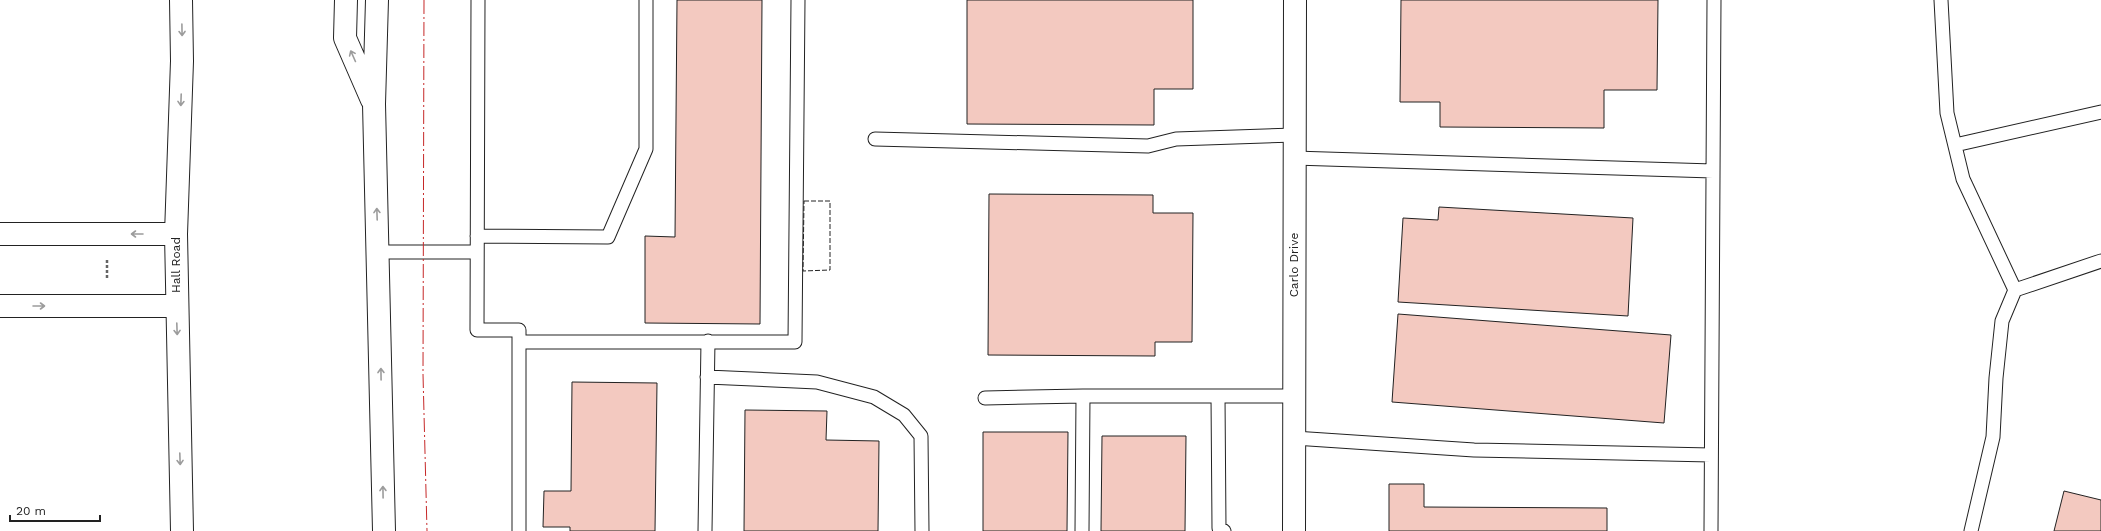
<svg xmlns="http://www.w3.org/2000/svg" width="2101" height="531" viewBox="0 0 2101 531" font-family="'Work Sans',sans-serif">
  <rect width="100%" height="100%" fill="#fff"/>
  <path fill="#f3c9c0" stroke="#222" d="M677,0H762L760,324L645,323V236L675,237Z
    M967,0H1193V89H1154V125L967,124Z
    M1401,0H1658L1657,90H1604V128L1440,127V102H1400Z
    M989,194L1153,195V213H1193L1192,342H1155V356L988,355Z
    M1439,207L1633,218L1628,316L1398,302L1403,218L1438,220Z
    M1398,314L1671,335L1664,423L1392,402Z
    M572,382L657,383L655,531H570V527H543L544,491H571Z
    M745,410L827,411L826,440L879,441L878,531H744Z
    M983,432H1068L1067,531H983Z
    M1102,436H1186L1185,531H1101Z
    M1389,484H1424V507L1607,508V531H1389Z
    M2064,491L2101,500V531H2054Z"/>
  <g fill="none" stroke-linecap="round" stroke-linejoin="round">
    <g stroke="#222" stroke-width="15">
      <path id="service" d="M478,0L477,330H519V531
        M1941,0L1947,113L1963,179L2015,290
        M875,139L1148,146L1176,139L1295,135
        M1955,145L2101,112
        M1294,158L1713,171
        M477,236L608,237L646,149V0
        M378,252H477
        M519,342H795L798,0
        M707,377L817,382L874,397L904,415L921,436L922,531
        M1083,396H1294
        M1218,396L1219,528L1224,531
        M985,398L1083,396L1082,531
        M1294,438L1474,450L1711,455
        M705,531L708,341
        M1711,531L1714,0
        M1971,531L1993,437L1996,378L2002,321L2015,290L2101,261"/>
    </g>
    <g stroke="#222" stroke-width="24">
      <path id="minor" d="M0,234H176
        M0,306H176
        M1294,531L1295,0"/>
    </g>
    <g stroke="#222" stroke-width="24">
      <path id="trunk" d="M181,0L182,61L176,234L182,531
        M346,0L345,38L372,100
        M377,0L374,104L384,531"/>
    </g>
    <path stroke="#646464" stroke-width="2.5" stroke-dasharray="3 2" stroke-linecap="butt" d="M107,260V279"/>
    <use href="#service" stroke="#fff" stroke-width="13"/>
    <use href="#minor" stroke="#fff" stroke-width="22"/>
    <use href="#trunk" stroke="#fff" stroke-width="22"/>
    <path stroke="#222" stroke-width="1" stroke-dasharray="5 2" stroke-linecap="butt" d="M804,201H830V270L803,271Z"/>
    <path stroke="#c62828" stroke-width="1" stroke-dasharray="14 3 2 3" stroke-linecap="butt" d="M424,0L423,374L427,531"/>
  </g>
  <defs><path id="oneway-shaft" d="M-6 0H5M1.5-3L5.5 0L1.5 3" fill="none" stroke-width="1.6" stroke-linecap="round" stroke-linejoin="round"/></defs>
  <g stroke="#9c9c9c">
    <use href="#oneway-shaft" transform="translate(182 30) rotate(89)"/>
    <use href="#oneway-shaft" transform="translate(353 56) rotate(-114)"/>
    <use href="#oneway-shaft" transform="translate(181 100) rotate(92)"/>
    <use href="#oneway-shaft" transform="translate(377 214) rotate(-92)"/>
    <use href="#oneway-shaft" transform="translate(137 234) rotate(-180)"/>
    <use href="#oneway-shaft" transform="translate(39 306)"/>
    <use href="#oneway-shaft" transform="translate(177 329) rotate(88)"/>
    <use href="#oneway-shaft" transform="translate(381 374) rotate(-91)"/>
    <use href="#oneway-shaft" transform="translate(180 459) rotate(88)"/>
    <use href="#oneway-shaft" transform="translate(383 492) rotate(-91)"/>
  </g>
  <g text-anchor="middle" stroke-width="3" stroke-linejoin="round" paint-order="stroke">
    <g font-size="12" fill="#222" stroke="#fff">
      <text transform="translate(176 265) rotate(-90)" y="4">Hall Road</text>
      <text transform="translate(1294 265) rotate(-90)" y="4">Carlo Drive</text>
    </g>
  </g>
  <path d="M10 515v6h90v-6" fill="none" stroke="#222222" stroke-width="2"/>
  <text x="16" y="515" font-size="12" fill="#222222" stroke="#ffffff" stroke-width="3" paint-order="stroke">20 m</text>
</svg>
